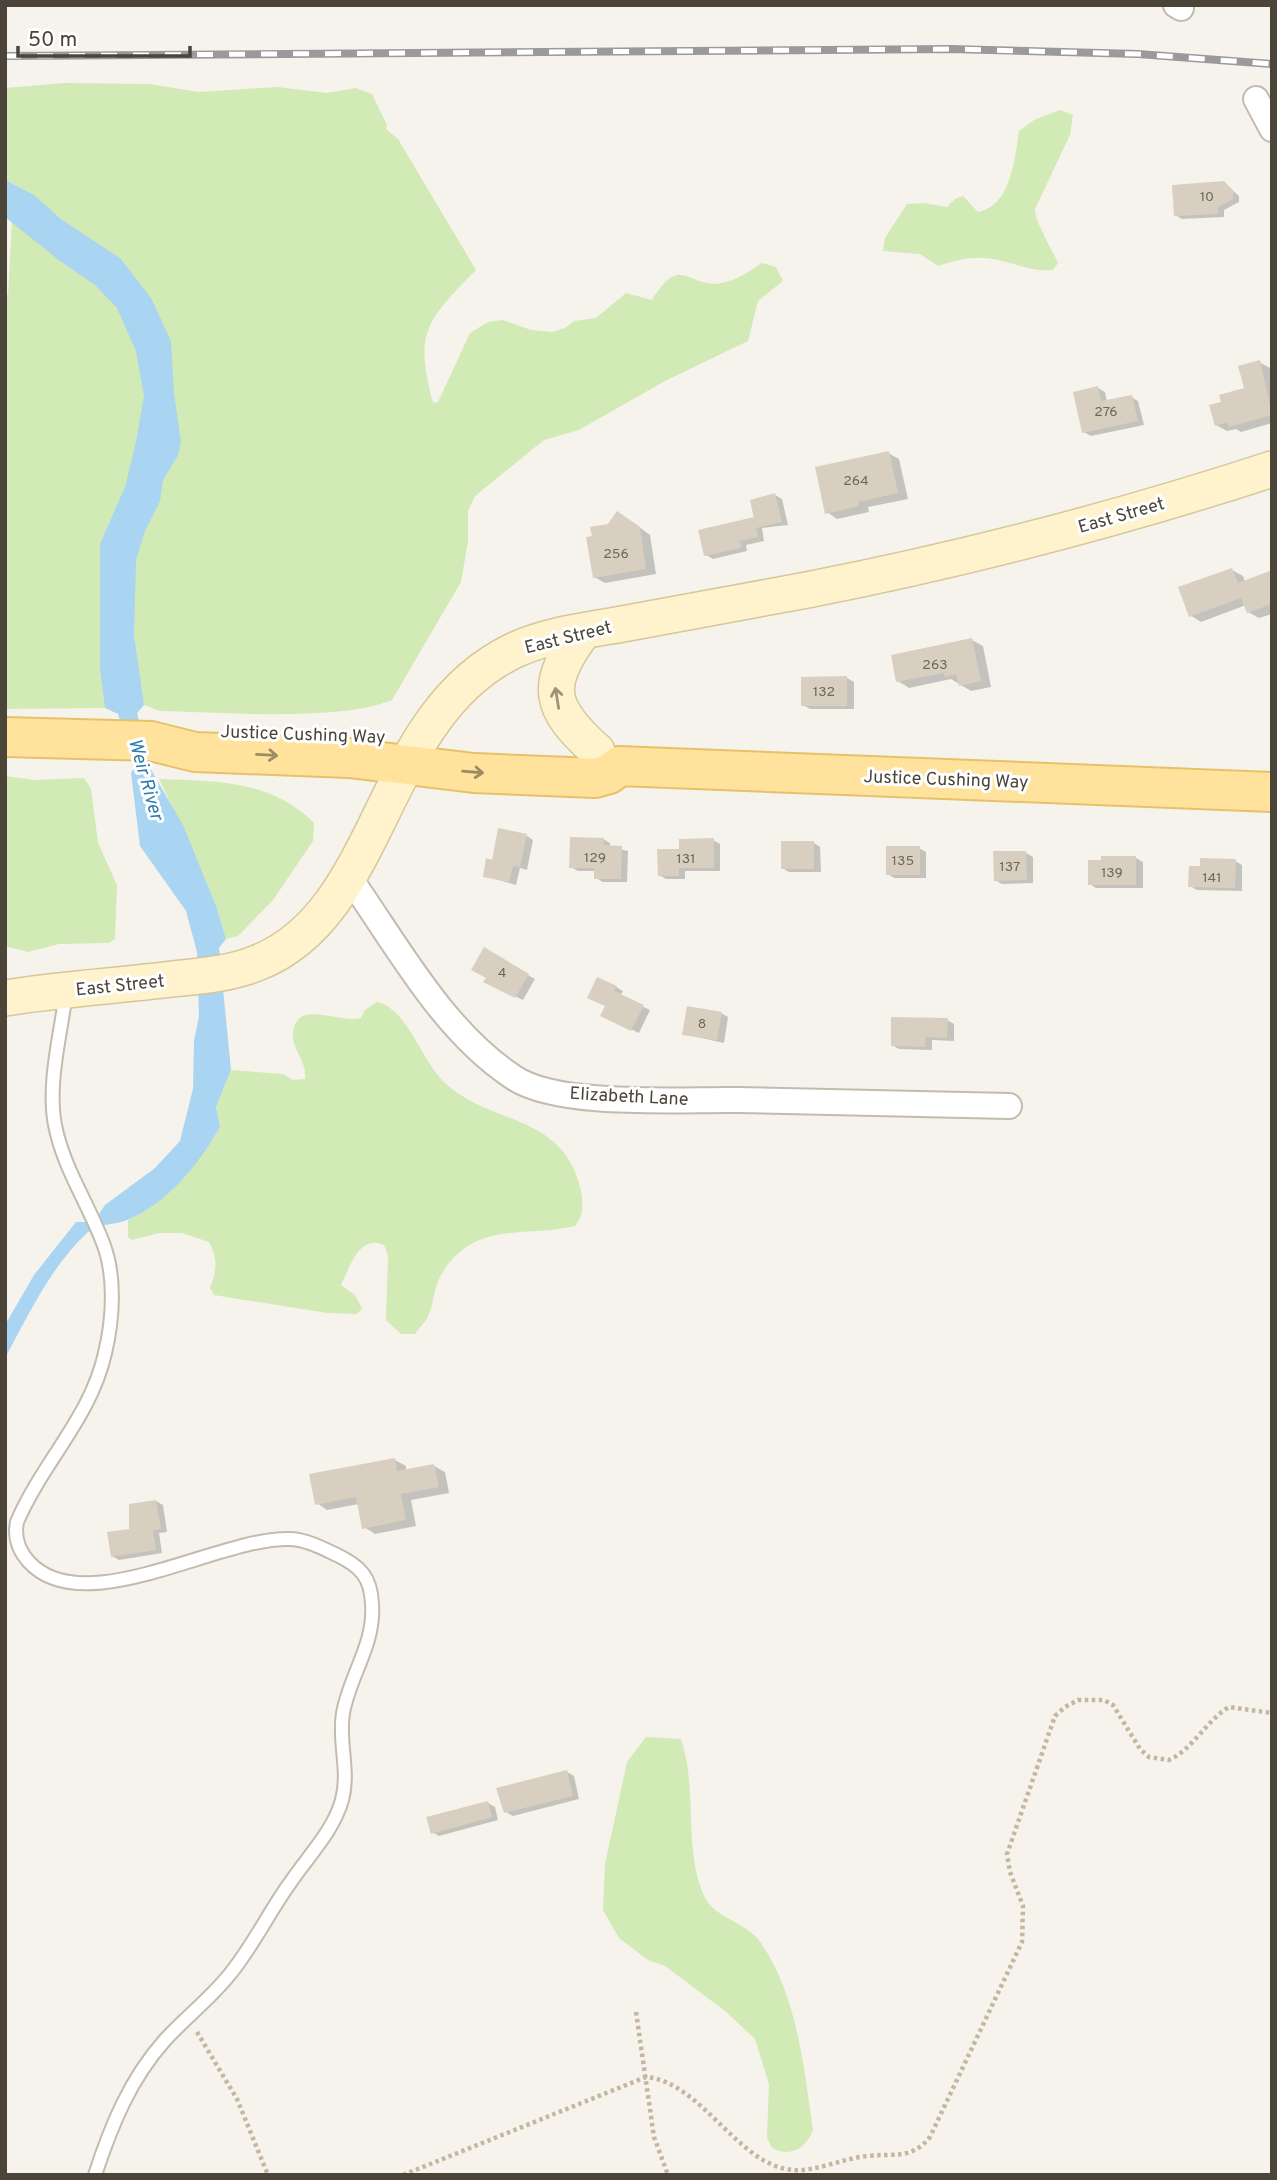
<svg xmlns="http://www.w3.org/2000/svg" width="1277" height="2180" viewBox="0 0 1277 2180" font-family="Overpass,sans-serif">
  <rect width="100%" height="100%" fill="#f6f3ec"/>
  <path fill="#d2eab5" d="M65,83L149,84L199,92L277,87L327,93L356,88L372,94L387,125L386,129L398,139L476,270C426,321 414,332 433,403L438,402L470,333L488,322L503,320L531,330L552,332L565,328L574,321L596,318L626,293L652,300C682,251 688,290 722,283C737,280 750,271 762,263L776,267L783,281L758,301L748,341L665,381L579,430L544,440L475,496L468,511V541L461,582L392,700C339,722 222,712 160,711L144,705L143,699L105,698V708L5,709V293L8,295L14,185L5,180V88Z
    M1060,110L1073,115L1070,135L1035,209C1035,222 1052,249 1058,263L1053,270C1034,272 1017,264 998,260C977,255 959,259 938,266L920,254L883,251L885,238L907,204L924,203L947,207L955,199L963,196L978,212C1011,206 1015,158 1019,131L1034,120Z
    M5,776L35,780L84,778L91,789L98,843L117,885L115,939L109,943L59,944L28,952L5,946Z
    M159,779C216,781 271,780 314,823L313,841L273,900L238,936L226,939C210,883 184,831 159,779Z
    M377,1002C406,1007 422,1061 444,1082C489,1126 564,1112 581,1191C583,1205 584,1215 575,1226C524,1238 473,1220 441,1275C433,1289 434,1304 428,1316C425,1323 419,1328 415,1334H401L386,1320L388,1256L384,1245C359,1234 350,1267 341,1285L355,1295L362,1308L357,1314L327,1313L214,1295L210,1288C217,1270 218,1259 209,1242L182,1233H159L132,1240L128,1237V1220C168,1197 196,1167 220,1127L216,1107L231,1070L283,1074L293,1080L305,1079C308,1058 283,1043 297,1021C307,1005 344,1023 361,1018L365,1010Z
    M646,1737L681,1739C698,1789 683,1847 704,1896C714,1918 747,1922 761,1943C797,1995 804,2068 813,2130C806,2148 791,2158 772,2148L767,2138L769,2084L755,2039L725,2011L665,1966L648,1960L619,1938L603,1910L605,1864L627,1762Z"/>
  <path fill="#a9d4f2" d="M5,180L34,195L62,220L120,258L151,298L171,341L174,394L181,442L178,455L163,480L160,501L145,531L136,560L134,635L144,705L137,713L150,768L183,825L216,906L226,939L219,948L231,1070L216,1107L220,1127C198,1165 168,1203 127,1220C113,1226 100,1222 87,1233C51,1266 28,1316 5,1358V1325L34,1275L76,1222H85L99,1214L105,1205L155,1168L180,1141L193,1089L194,1041L199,1016L197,952L186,911L140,846L131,773L135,767L118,714L105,708L100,668V544L125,487L136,442L144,396L136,351L117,308L95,285L60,261L5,217Z"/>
  <path fill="#0003" d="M1224,183L1239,196V202L1224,210V217L1182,219L1175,215Z
    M1259,362L1270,368L1272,373V423L1241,432L1236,429L1227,431L1216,425L1224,403L1247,389Z
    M1098,388L1105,392L1107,402L1131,397L1138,401L1144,425L1091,436L1084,432Z
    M888,453L899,459L908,499L868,507L869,512L837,519L827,512Z
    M775,495L782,499L788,525L762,528L764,541L746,545L747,551L713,559L706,555L753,519Z
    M628,519L650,535L656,574L605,583L594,577Z
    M1232,570L1243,576L1245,582L1272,575V614L1259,618L1248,612L1246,605L1201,622L1190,615Z
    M972,640L983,646L991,687L971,691L951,679L909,688L898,681Z
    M847,678L854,682V709H810L803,705Z
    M527,836L533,840L527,870L520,868L516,885L485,876L493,862Z
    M603,839L610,843V847L628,851L627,882H603L596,878V871H578L571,867Z
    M713,840L720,844V871H685V879H666L659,875L681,851Z
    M814,843L820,847L821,872H789L782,868Z
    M919,848L926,852V878H894L888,874Z
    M1026,853L1033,857V883L1002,884L995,880Z
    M1136,858L1143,862V888H1096L1090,884Z
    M1235,861L1242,865V891L1197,890L1190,886Z
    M484,950L535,979L523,1000L492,985L488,977Z
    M616,987L623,991L620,996L650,1010L639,1033L609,1019L607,1006L596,1001Z
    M721,1013L728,1017L724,1043L684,1034Z
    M947,1020L954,1024V1041L932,1040V1050L899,1049L892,1045Z
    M395,1460L406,1466V1471L434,1466L445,1472L449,1493L411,1500L416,1526L375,1534L364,1527L359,1504L327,1510L317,1503Z
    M156,1501L163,1505L167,1532L159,1533L162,1553L119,1560L112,1556Z
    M567,1772L574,1776L579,1799L513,1816L506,1812Z
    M488,1803L495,1807L498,1820L439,1836L432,1832Z"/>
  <path fill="#d8cfc1" d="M1224,181L1233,190V199L1218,207V214L1174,216L1172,185Z
    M1260,360L1272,415L1229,427L1227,422L1215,426L1209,405L1221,402L1219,395L1244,388L1238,366Z
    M1098,386L1101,401L1132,395L1138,421L1082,433L1073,392Z
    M889,451L898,493L858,502L859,506L825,514L815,467Z
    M775,493L782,522L756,528L750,500Z
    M617,511L640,527L646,569L593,578L586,537L592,536L590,527L608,524Z
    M754,517L758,537L740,541L741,548L704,556L698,530Z
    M1232,568L1238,583L1272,570V604L1247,613L1241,598L1189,617L1178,587Z
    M972,638L981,681L959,686L956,674L945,677L944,673L896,682L891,655Z
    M847,676V706H801V677Z
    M498,828L527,834L520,867L513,866L509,882L483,877L486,858L492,860Z
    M570,837L604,838V845L622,846L621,879H594V868H569Z
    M714,838V868H679V876H658L657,849H679V839Z
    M781,841H814V869H781Z
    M886,846H920V875H886Z
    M993,851H1026L1027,880L994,881Z
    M1101,856H1136V885H1088V860H1101Z
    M1200,858L1236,859L1235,888L1188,887L1189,866H1200Z
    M484,947L529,974L515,998L483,982L486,978L471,970Z
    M597,977L617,986L614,991L644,1005L631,1031L600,1016L605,1006L587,998Z
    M687,1006L722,1012L717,1040L682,1035Z
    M891,1017L948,1018L947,1038L926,1037L925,1047L891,1046Z
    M395,1458L397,1471L434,1464L439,1487L401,1494L406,1520L362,1529L356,1497L315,1505L309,1474Z
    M156,1500L161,1529L153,1530L156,1550L111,1557L107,1532L129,1529V1504Z
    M567,1770L573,1796L504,1813L496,1788Z
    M488,1801L492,1817L431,1834L426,1817Z"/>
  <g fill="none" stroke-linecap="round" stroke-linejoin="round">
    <g stroke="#c2bbae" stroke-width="16">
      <path id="service" d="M66,992C61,1034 47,1083 55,1125C63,1167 88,1203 103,1243C116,1276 113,1320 105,1353C91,1417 42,1463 17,1522C14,1537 19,1551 29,1562C84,1622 220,1536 291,1539C307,1540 322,1548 337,1555C360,1566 371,1577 372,1604C375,1645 350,1674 343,1713C338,1742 350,1770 342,1800C333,1832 308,1856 290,1883C269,1912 253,1946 230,1974C211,1998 186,2017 165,2040C130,2079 111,2126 95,2175"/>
    </g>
    <g stroke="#c2bbae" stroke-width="28">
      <path id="minor" d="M1176,5L1181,8
        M1256,99L1272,129
        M349,877C397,945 442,1030 513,1077C557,1108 682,1099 738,1100C828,1102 918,1104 1009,1106"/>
    </g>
    <g stroke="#d6c79b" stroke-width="38">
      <path id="secondary" d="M584,631C543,684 548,708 597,751
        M5,998C60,989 116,986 172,979C201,976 230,974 257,963C385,913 377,715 515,650C550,634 591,630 628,623C688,612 747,601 807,590C965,559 1119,519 1272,469"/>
    </g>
    <g stroke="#e6c16a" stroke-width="42">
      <path id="primary" d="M5,737L151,741L195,752L349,758L474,773L595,778L609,774L619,766L1272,792"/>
    </g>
    <path stroke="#c4b79f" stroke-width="4.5" stroke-dasharray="3.5 3.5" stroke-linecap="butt" d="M636,2012L654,2137L668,2175
      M197,2032L237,2099L268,2175
      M403,2175L646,2077C702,2082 738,2166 793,2170C814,2172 845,2158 867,2156C893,2153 912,2160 930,2137L1022,1942L1023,1906L1010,1872L1007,1854L1055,1716L1065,1707L1078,1700H1104L1113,1705L1140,1749L1149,1757L1169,1760C1193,1749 1206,1721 1229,1707L1272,1713"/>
    <use href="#service" stroke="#fff" stroke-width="12"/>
    <use href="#minor" stroke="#fff" stroke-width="24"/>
    <use href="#secondary" stroke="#fff3cd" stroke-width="35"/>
    <use href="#primary" stroke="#ffe39c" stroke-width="38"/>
    <g stroke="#9a9a9a" stroke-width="8">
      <path id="rail" d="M5,56L951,49L1138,54L1272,64"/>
    </g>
    <use href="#rail" stroke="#fff" stroke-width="5" stroke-dasharray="16" stroke-linecap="butt"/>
  </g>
  <defs><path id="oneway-shaft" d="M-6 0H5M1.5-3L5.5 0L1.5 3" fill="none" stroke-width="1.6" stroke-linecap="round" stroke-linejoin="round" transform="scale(1.75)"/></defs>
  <use stroke="#9c937c" href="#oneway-shaft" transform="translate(557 698) rotate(-99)"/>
  <g stroke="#9c8c66">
    <use href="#oneway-shaft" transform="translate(267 755) rotate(3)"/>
    <use href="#oneway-shaft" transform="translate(473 772) rotate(5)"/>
  </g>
  <g text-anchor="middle" stroke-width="6" stroke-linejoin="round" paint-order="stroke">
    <g font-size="14" fill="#6e675b">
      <text x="1207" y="201">10</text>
      <text x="1106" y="416">276</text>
      <text x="856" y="485">264</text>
      <text x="616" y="558">256</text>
      <text x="935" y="669">263</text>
      <text x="824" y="696">132</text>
      <text x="595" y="862">129</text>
      <text x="686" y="863">131</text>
      <text x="903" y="865">135</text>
      <text x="1010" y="871">137</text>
      <text x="1112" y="877">139</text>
      <text x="1212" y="882">141</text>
      <text x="502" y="977">4</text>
      <text x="702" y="1028">8</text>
    </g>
    <g font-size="18" fill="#4b4439" stroke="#fff">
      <text transform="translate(1121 515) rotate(-16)" y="6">East Street</text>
      <text transform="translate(568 637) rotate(-14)" y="6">East Street</text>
      <text transform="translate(303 734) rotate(2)" y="6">Justice Cushing Way</text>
      <text transform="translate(946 779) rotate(2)" y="6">Justice Cushing Way</text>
      <text transform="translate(120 985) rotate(-6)" y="6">East Street</text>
      <text transform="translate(629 1096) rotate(3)" y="6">Elizabeth Lane</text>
    </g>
    <g font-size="19" font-style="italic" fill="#2e7ab2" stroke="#fff">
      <text transform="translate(147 779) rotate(74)" y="7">Weir River</text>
    </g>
  </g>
  <rect width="1277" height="2180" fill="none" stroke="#4b4439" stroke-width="14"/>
  <path d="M18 46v10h172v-10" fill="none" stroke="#4b4439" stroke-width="3.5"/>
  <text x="28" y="46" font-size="21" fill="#4b4439" stroke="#ffffff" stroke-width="5" paint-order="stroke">50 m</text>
</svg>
